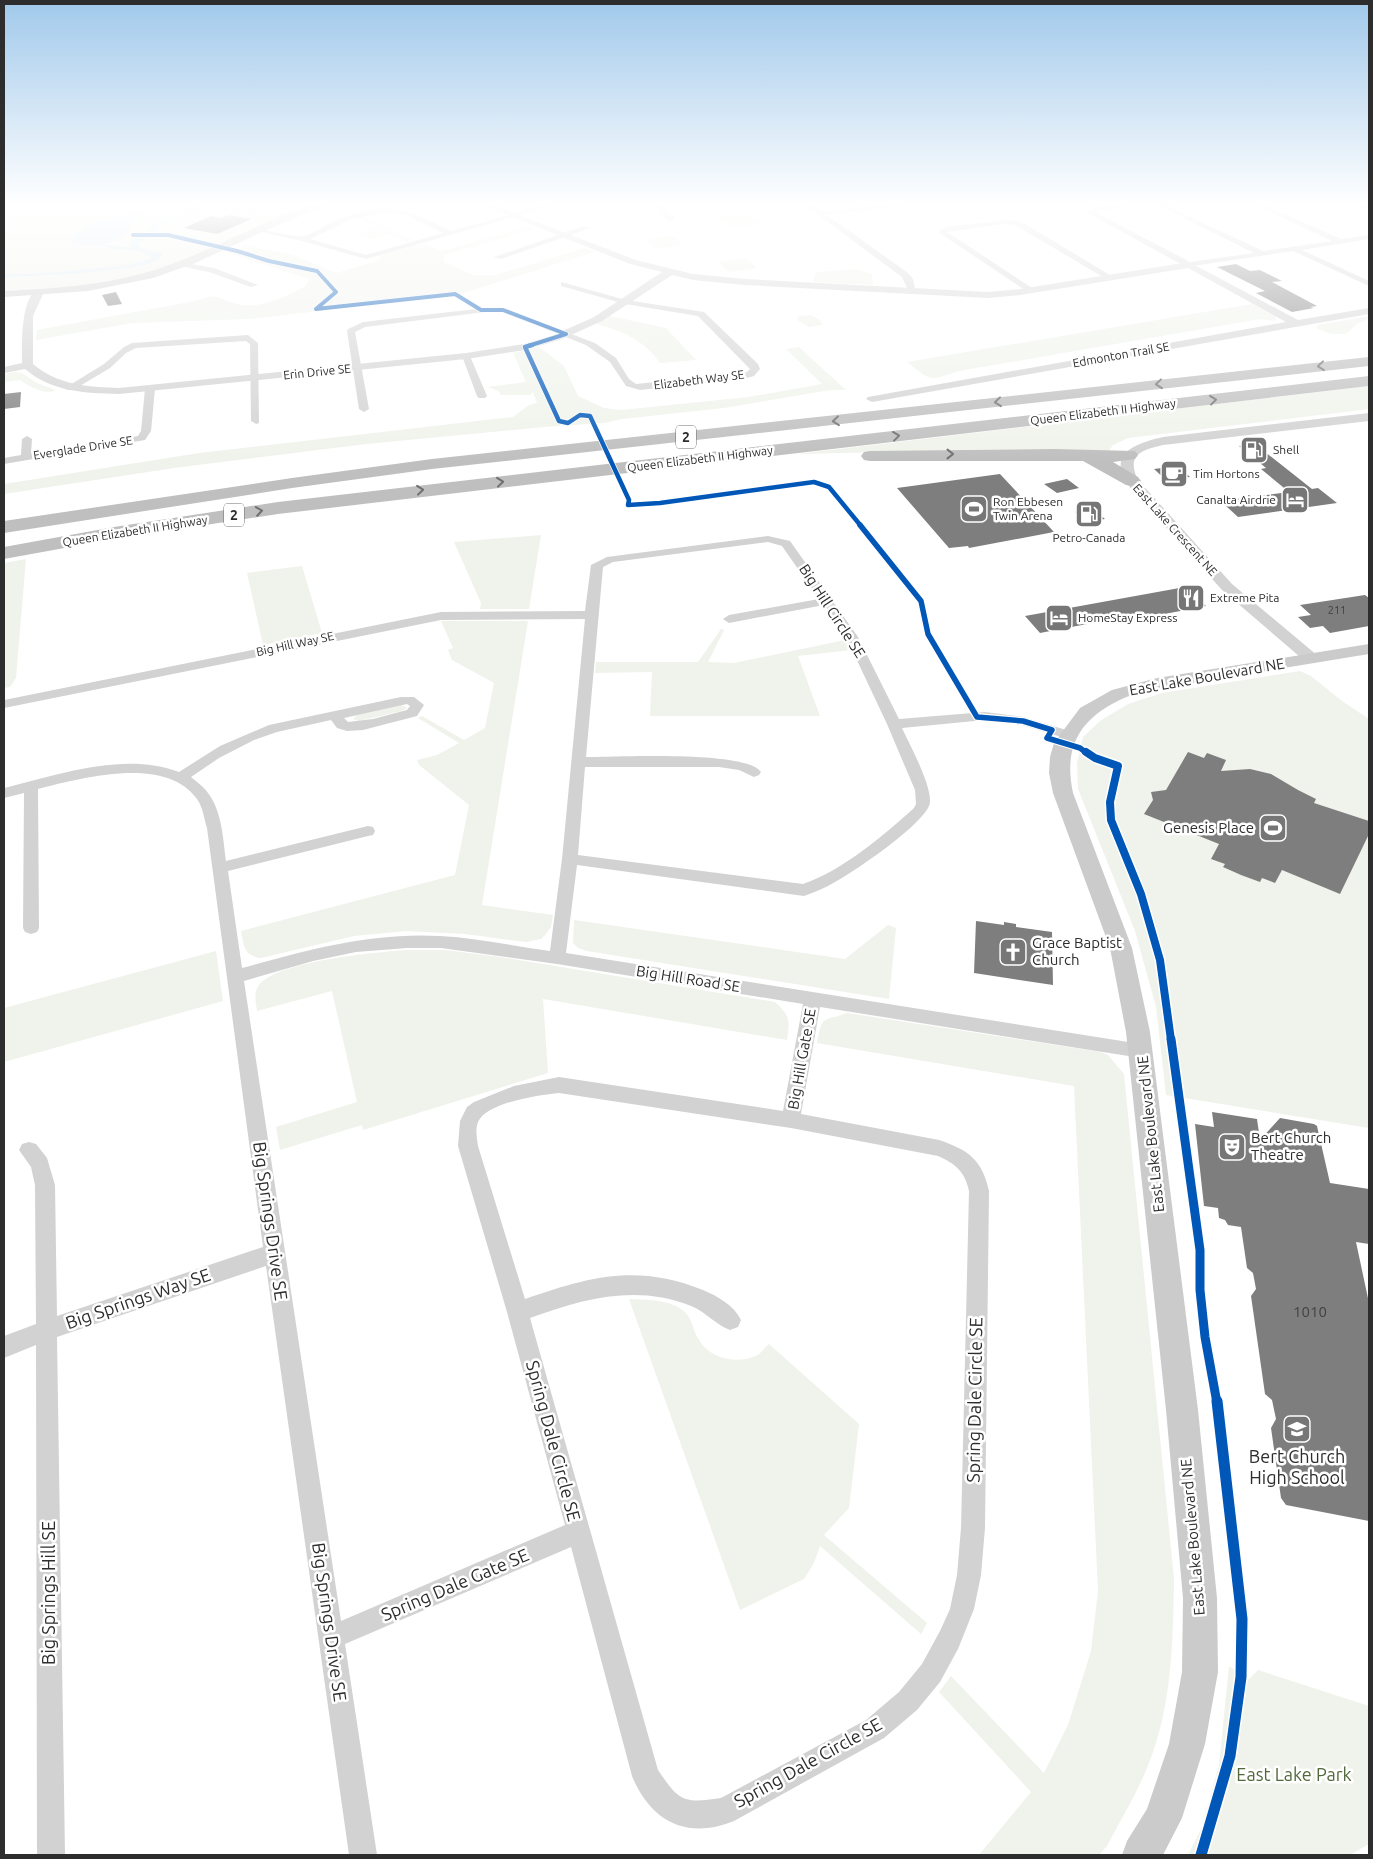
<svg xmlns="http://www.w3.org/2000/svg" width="1373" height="1859" viewBox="0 0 1373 1859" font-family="Ubuntu,sans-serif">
  <rect width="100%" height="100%" fill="#fff"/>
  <path fill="#f0f3eb" d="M4,203H319C269,217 224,245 175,264C120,284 62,288 4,291Z
    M737,205L761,224L732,228L708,209Z
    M362,216L414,240L407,242L389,234L371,239L357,234L376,227L357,218Z
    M530,226L537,228L444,255V262L473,275H495L585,248L595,252L457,295L249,319L132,323L36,340L37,330L195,301C223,291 218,301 243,305C262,308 289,295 306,286L309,279L228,253L246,245L294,255L336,273L377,261L380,259V255L423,243L442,251Z
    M671,236L680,240L681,244L672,247L653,248L645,240Z
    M746,258L757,268L729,272L718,262Z
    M857,269L872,274L873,285L813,282L816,272Z
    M1252,304L1275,316L1276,321L1260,319L959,371C929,381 932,382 907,362Z
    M811,315L820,320L822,325L809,327L797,320L799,316Z
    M610,316L666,328L696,360L660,363C644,340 623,331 596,324Z
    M1369,316V319L1358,323L1346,334H1331L1316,328L1318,325Z
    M539,347L564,366L578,396L604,408L621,410L749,397L822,384L786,349L799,347L846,390H830L724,408L622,419L604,423L544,427L366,444L174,468L4,494V484L199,453L513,417L529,405L537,403L533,392L530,395H501L498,391L488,387L526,382L513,353Z
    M15,372L22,373L37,383L56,390C46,396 28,386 20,380L4,382V374Z
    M1369,386V409L1128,438L1113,445L1107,453L920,451L797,454Z
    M541,535L529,609H480L481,603L454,542Z
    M26,559L16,678L10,687L4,688V563Z
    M302,566L322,633L263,645L247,573Z
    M441,621H528L482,905L553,915L551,927L546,934L541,939L526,942L465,934L406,931L354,936L261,958C244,956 244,946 241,931L455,875L469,805L419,765L417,760L437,755L459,743L418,718L422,716L464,740L485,728L494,683L452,660L448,650L453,648Z
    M721,629L724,630L708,662L734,663L845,640L851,650L798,656L820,716H650L652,672L595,673L596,662H698Z
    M1300,671L1311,676L1342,701L1369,719V1128L1166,1095L1156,1007L1135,931L1078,789L1077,763L1083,737L1100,721L1128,704L1162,693Z
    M401,705L407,708L402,711L359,721L353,719L357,715Z
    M574,920L845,959L888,925L896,928L889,999L587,951L578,948L573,943Z
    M407,950H445L500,957L775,1002C790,1016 790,1020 787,1040L543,999L548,1073L363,1130L362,1125L280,1150L276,1127L357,1102L332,991L257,1011C256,1003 253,993 259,985C277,961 377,952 407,950Z
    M216,951L223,1001L4,1062V1008Z
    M847,1013L1101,1052L1108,1055L1124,1074L1174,1579C1173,1643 1172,1708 1147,1768C1136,1795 1120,1821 1107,1846L1099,1855H979L1031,1792L939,1692L951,1676L1044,1773L1068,1725L1091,1651L1098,1591L1074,1086L817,1043C822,1013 824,1022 847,1013Z
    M629,1299C647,1300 671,1299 685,1312C693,1320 693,1332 699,1340C710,1359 738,1365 758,1355C762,1352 765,1347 769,1344L859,1424L849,1508L824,1535L927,1623L921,1634L820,1546L814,1563L804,1579L740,1610Z
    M1229,1666L1249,1679L1258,1670L1369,1706V1844L1350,1855H1188L1202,1827L1219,1765Z"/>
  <path fill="#d7e8f0" d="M180,203L199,206L186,219L161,224L159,230C151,233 148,239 139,243L140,248L161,252L163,254L160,259L152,263L135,267L73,274L4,277V274H31L124,266L149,259L150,257L143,253L134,251L109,248L99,245H79L73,243L70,238L94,223L141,212L145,216L130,225L128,233L117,240L102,245L130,247L129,242C134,239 140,239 144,235C148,232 148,226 154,223C167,217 183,223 192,208L190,205Z"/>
  <path fill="#7e7e7e" d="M229,215L252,219L217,234L184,228L211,216L221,218Z
    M1236,264L1250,271L1260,270L1282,281L1272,282L1317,306L1310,307L1314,308L1292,312L1256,293L1265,291L1217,267Z
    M116,292L122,304L108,306L102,295Z
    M21,392L20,407L4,409V394Z
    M1255,444L1312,489L1318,488L1337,503L1238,517L1226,506L1236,503L1234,501H1239L1237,499L1289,492L1261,469L1266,468L1239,446Z
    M1178,466L1190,477L1166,480L1154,469Z
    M1000,474L1054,532L969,548L968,546L949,548L897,488Z
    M1067,479L1079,488L1057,493L1044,484Z
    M1092,508L1105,519L1088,522L1075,512Z
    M1185,587L1206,606L1113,624L1108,620L1040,633L1025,616Z
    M1365,595L1369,598V626L1330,633L1323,626L1310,628L1298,617L1311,615L1300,605Z
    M1188,752L1204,758L1207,753L1226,760L1221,771L1250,769L1271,774L1298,790L1316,799L1314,803L1369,821V834L1340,894L1282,870L1275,883L1262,878L1260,882L1241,875L1223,867L1225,864L1211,859L1219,844L1144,814L1153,800L1151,792L1166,790Z
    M976,921L1004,925V922L1016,924V927L1052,932L1053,985L974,973Z
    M1212,1112L1257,1119L1260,1140L1280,1118L1314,1124L1317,1126L1330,1183L1369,1189V1244L1356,1242L1369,1303V1521L1286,1505L1281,1498L1271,1428L1276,1419L1272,1400L1265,1394L1251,1296L1256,1289L1253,1273L1247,1268L1241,1227L1228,1225L1225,1220L1219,1218L1218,1208L1204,1206L1195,1124L1214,1127Z"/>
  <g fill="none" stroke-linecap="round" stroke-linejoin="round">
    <path fill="#d2d2d2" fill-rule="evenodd" d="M553,203H562L366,259L302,241L253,230L257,228C266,230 295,238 303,236C312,234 327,224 337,220C388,199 405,209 451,231ZM384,212L406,215L443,233L366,255L310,239L350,220Z
      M651,203H658L674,217V221H668Z
      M802,203H809L822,212L897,203H914L911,205L827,215L908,273L913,279L916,294H910L902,277Z
      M1127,203H1144L1095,212L1190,262L1254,253L1153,203H1161L1263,251L1332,241L1251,203H1259L1341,239L1369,235V239L1302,250L1369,281V286L1293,251L1186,267L1086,212L1094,207Z
      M1351,203H1359L1369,207V211Z
      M1003,220L1020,221L1115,278L1108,280L1015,225L1003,224L947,232L1035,290L1028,292L938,232L946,227Z
      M584,226L591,228L501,259L494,257Z
      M180,262L214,268L258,285L251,287L209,272L180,266Z
      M561,282L626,300L704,312L758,364L760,369L754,376L747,378L640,390L626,386L610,362L586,345L502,312H485L365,327L355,332L369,409L364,412L359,409L347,331L348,329L363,322L485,308H503L595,343L616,358L629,379L636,384L747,372L750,369L698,316L625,304L561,286Z
      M248,335L258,343L259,423L256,424L251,421L250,344L246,341L136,348L126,353L110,368L73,390H67L65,388L104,364L124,347L132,343Z
      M466,353L470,356L487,396L485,398H479L477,396L462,356Z
      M150,386L155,389L151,431L145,440L4,464V458L21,455L22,439L27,436L32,439L31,453L138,436L141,431L145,389Z
      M768,536L790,541L858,637L899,719L985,712L1023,717L1073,732L1075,735L1073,738L1068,739L1022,725L985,720L902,728C910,745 931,784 930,802C929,821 854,872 835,882C825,888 815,892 804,896L577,865L566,953L1141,1044L1147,1046L1150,1051L1147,1056L1141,1058L820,1007L801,1114L939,1140C968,1150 982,1159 989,1191L985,1528L981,1575L974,1609L958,1649L940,1682L917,1710L884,1738L734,1821C687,1840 651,1822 632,1776L571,1547L345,1644L377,1855H349L266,1266L57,1337L65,1855H37L36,1345L4,1358V1336L36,1324L35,1185L31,1167L19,1150L22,1144L29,1142L36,1144L47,1158L55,1185L57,1316L263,1247L207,828C204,819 203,807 197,799C165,755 82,778 38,789L39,928L37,932L31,934L25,932L23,928L24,793L4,798V788C58,775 124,751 179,772L220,746L269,725L401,697H414L424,705L417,716L363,730L347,731L337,728L331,720L277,732L254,740L219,758L191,777C197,782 204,787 208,793C222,811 223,839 226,861L368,826L373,827L375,831L373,835L368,836L228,871L242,968C307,950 372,932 440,936C477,938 514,946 550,951L562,859L585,619L441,620L4,708V700L441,612L585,611L591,565L607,557ZM768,542L782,546L819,599L729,615L723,619L729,623L824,605L846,637L887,724L915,790L916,804L914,808C884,835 842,871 803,884L578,855L585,767H719L739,770L754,777L759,775L761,772C747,750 615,757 586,757L603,567L613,562ZM407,704L410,706L407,710L373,719L348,722L344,718ZM407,948H441L557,964L803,1004L783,1111L559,1077L514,1086L474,1102L467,1107L460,1121L458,1146L507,1312L565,1525L341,1621L244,981L313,961L356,952ZM559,1093L791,1128L938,1156C956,1164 965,1172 969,1191L961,1528L957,1575L950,1609L940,1631L922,1664L899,1692L866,1720L721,1798C683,1804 679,1801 658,1770L530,1318C583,1299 636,1284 691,1306C706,1312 716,1325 730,1330L738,1327L741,1320C734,1305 717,1296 703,1290C637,1263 588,1277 525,1299L478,1146C477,1139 475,1129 478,1122C487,1102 540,1095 559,1093Z"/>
    <path fill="#d2d2d2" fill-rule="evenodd" d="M477,203H488L636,260L693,274L745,279L988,292L1020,289L1189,262L1298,320L1369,308V314L872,402L866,399L868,397L1286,322L1188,268L1020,295L988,298L745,285L693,280L672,275L602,321L562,339L525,350L466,359L119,394C85,393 52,392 25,369L4,373V367L22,363C22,347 20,295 39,289L44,292L33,316V364C58,385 87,387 119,388L466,353L524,344L554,335L594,317L662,272L630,264Z
      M1369,413V421L1163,445C1141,450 1126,455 1138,480L1232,584L1318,656L1320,659L1318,662H1306L1222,590L1127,484C1107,452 1138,443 1163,437Z"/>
    <path fill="#cbcbcb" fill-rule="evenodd" d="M318,203H332L271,228L193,264L153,278L88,291L4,297V291C59,288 114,285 166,266C218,248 266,219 318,203Z
      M1369,644V654L1157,689C1147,692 1134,694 1124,698C1080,718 1063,746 1073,793L1132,948L1150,1032L1198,1410L1217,1598L1218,1672L1205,1744L1182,1818L1163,1855H1122L1127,1841L1147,1809L1169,1744L1182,1672L1183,1598L1166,1410L1126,1032L1110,948L1053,793L1049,773L1050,757L1054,743L1080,708L1112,690L1157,678Z"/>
    <path fill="#bfbfbf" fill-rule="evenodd" d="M1369,357V366L432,469L292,488L4,533V521L292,478L432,459Z
      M1369,376V386L278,514L114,539L4,559V547L114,527L278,502Z
      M1054,449L1135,451L1138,455L1135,459L1113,462L1138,477L1141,481L1138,485L1132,486L1126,485L1083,461H870L864,460L861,456L864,452L870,451Z"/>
    <g stroke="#fff" stroke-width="5">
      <path id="cycleway-far5" d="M133,235H168L237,251L269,261L317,271L336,292L316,309
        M316,309L455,294L481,310H503L566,334
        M528,346L566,334"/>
    </g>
    <g stroke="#fff" stroke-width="6">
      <path id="cycleway-far4" d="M532,345L525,347L559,421L568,423L580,415L590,416L629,500L628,505L660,503L814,482L829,487L861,526"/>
    </g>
    <g stroke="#fff" stroke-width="8">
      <path id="cycleway-far3" d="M860,525L921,601L928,634L977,717L1023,721L1052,730L1047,738L1080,748L1088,754"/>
    </g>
    <g stroke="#fff" stroke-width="11">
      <path id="cycleway-far2" d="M1086,752L1095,758L1118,766L1110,802L1111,820L1141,894L1160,960L1171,1040"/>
    </g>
    <g stroke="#fff" stroke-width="12">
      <path id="cycleway-far1" d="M1171,1039L1200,1250V1290L1205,1337L1217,1403"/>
    </g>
    <g stroke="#fff" stroke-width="14">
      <path id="cycleway" d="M1201,1855L1230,1756L1241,1677L1242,1619L1217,1401"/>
    </g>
    <use href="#cycleway-far5" stroke="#0057b8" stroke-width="4"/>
    <use href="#cycleway-far4" stroke="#0057b8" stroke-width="4.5"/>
    <use href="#cycleway-far3" stroke="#0057b8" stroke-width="5.5"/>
    <use href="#cycleway-far2" stroke="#0057b8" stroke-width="8"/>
    <use href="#cycleway-far1" stroke="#0057b8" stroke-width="9"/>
    <use href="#cycleway" stroke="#0057b8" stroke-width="11"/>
  </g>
  <defs><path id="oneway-chevron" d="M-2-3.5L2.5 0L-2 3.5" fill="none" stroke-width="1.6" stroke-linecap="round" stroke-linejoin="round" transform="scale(1.25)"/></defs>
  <g stroke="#6f6f6f">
    <use href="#oneway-chevron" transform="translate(1321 366) rotate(174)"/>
    <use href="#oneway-chevron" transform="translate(1159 384) rotate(174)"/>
    <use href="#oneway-chevron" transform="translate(1213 400) rotate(-7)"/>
    <use href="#oneway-chevron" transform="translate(998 402) rotate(174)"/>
    <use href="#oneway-chevron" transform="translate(836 421) rotate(174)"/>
    <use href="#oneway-chevron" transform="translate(896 436) rotate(-7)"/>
    <use href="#oneway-chevron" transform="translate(950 454)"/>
    <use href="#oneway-chevron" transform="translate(500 482) rotate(-6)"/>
    <use href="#oneway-chevron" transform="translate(420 490) rotate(-6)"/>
    <use href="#oneway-chevron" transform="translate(259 511) rotate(-9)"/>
  </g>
  <linearGradient id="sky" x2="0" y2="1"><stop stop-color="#a1c9eb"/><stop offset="0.44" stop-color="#fff"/><stop offset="1" stop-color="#fff" stop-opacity="0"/></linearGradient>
  <rect width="1373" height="463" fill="url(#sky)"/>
  <defs>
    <g id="fuel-square" transform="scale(1.4375)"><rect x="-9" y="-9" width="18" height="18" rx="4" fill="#767676" stroke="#fff"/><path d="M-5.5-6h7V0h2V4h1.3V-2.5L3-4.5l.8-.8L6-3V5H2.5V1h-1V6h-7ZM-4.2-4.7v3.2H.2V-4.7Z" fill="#fff"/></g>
    <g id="cafe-square" transform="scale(1.4375)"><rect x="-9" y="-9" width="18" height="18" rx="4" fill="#767676" stroke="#fff"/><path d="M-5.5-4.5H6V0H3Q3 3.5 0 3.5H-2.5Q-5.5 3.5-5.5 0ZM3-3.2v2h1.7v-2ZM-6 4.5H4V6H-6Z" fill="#fff"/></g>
    <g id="hotel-square" transform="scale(1.4375)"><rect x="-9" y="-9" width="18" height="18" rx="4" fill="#767676" stroke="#fff"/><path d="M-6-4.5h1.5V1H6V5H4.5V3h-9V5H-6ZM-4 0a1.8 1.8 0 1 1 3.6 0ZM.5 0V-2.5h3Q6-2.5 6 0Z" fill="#fff"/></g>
    <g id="stadium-square" transform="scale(1.4375)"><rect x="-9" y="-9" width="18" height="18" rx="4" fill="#767676" stroke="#fff"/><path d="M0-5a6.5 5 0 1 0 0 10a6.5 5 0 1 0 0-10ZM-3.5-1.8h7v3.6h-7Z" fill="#fff"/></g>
    <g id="restaurant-square" transform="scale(1.4375)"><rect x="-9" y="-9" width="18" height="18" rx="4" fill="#767676" stroke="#fff"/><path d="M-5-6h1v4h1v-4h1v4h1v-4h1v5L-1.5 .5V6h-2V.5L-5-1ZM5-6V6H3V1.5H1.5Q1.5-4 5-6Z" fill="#fff"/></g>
    <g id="church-square" transform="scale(1.4375)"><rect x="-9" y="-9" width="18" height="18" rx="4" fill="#767676" stroke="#fff"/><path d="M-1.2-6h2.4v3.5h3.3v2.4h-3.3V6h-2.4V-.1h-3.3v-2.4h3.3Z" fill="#fff"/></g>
    <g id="theatre-square" transform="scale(1.4375)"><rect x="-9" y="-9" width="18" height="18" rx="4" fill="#767676" stroke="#fff"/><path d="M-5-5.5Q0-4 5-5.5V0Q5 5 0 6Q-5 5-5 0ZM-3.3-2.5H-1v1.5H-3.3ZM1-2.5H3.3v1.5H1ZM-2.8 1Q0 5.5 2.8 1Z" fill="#fff"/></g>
    <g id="school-square" transform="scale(1.4375)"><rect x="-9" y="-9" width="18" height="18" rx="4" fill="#767676" stroke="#fff"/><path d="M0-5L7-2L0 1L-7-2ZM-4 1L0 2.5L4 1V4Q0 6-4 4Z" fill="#fff"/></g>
  </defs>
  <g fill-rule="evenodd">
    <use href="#fuel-square" x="1254" y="450"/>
    <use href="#cafe-square" x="1174" y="474"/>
    <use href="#hotel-square" x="1295" y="500"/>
    <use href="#stadium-square" x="974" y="509"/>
    <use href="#fuel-square" x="1089" y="514"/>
    <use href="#restaurant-square" x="1191" y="598"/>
    <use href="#hotel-square" x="1059" y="618"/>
    <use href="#stadium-square" x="1273" y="828"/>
    <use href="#church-square" x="1013" y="952"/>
    <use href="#theatre-square" x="1232" y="1147"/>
    <use href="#school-square" x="1297" y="1429"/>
  </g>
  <g text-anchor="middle" stroke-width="5" stroke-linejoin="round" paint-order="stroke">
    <g font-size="11" fill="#414141">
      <text x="1337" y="614">211</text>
    </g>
    <g font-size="12" fill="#2d2d2d" stroke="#fff">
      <text transform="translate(1121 355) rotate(-10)" y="4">Edmonton Trail SE</text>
      <text transform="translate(317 372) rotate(-6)" y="4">Erin Drive SE</text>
      <text transform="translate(699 380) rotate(-7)" y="4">Elizabeth Way SE</text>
      <text transform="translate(1103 412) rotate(-7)" y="4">Queen Elizabeth II Highway</text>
      <text transform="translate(83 448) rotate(-9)" y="4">Everglade Drive SE</text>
      <text transform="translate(700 459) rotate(-7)" y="4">Queen Elizabeth II Highway</text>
      <text transform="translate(1175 530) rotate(48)" y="4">East Lake Crescent NE</text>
      <text transform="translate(135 531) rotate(-9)" y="4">Queen Elizabeth II Highway</text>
      <text transform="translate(295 644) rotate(-12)" y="4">Big Hill Way SE</text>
    </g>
    <g font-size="12" fill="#2d2d2d" stroke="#fff" text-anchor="start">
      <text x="1273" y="454">Shell</text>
      <text x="1193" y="478">Tim Hortons</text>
      <text x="1276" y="504" text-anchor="end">Canalta Airdrie</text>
      <text x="993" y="506">Ron Ebbesen<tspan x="993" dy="14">Twin Arena</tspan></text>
      <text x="1089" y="542" text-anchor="middle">Petro-Canada</text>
      <text x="1210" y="602">Extreme Pita</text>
      <text x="1078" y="622">HomeStay Express</text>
    </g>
    <g fill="#fff" stroke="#6c6c6c" stroke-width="1">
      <rect x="676" y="425.5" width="20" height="23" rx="4"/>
      <rect x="224" y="503.5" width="20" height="23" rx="4"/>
    </g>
    <g font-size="14" font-weight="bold" fill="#2d2d2d">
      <text x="686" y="442">2</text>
      <text x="234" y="520">2</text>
    </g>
    <g font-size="15" fill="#2d2d2d" stroke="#fff">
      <text transform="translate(832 611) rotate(57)" y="5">Big Hill Circle SE</text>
      <text transform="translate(1207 677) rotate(-10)" y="5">East Lake Boulevard NE</text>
      <text transform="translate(688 979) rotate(9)" y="5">Big Hill Road SE</text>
      <text transform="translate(802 1059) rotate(-80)" y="5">Big Hill Gate SE</text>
      <text transform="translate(1151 1134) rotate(-96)" y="5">East Lake Boulevard NE</text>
      <text transform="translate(1193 1537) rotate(-95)" y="5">East Lake Boulevard NE</text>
    </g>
    <g font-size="15" fill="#2d2d2d" stroke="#fff" text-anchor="start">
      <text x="1254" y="833" text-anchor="end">Genesis Place</text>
      <text x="1032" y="948">Grace Baptist<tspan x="1032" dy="17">Church</tspan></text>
      <text x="1251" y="1143">Bert Church<tspan x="1251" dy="17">Theatre</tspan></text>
    </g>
    <g font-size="15" fill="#414141">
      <text x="1310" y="1317">1010</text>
    </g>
    <g font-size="18" fill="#2d2d2d" stroke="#fff">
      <text transform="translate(270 1221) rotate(82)" y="6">Big Springs Drive SE</text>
      <text transform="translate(138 1299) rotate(-19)" y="6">Big Springs Way SE</text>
      <text transform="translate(975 1400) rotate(-89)" y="6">Spring Dale Circle SE</text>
      <text transform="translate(553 1441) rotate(75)" y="6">Spring Dale Circle SE</text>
      <text transform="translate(455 1585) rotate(-23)" y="6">Spring Dale Gate SE</text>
      <text transform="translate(49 1593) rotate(-90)" y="6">Big Springs Hill SE</text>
      <text transform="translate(329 1622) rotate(82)" y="6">Big Springs Drive SE</text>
      <text transform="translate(808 1763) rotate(-29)" y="6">Spring Dale Circle SE</text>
    </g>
    <g font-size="18" fill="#2d2d2d" stroke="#fff">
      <text x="1297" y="1463">Bert Church<tspan x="1297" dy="21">High School</tspan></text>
    </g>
    <g font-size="18" fill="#52683b" stroke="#fff">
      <text x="1294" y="1781">East Lake Park</text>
    </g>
  </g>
  <rect width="1373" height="1859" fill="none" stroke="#2d2d2d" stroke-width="10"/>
</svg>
